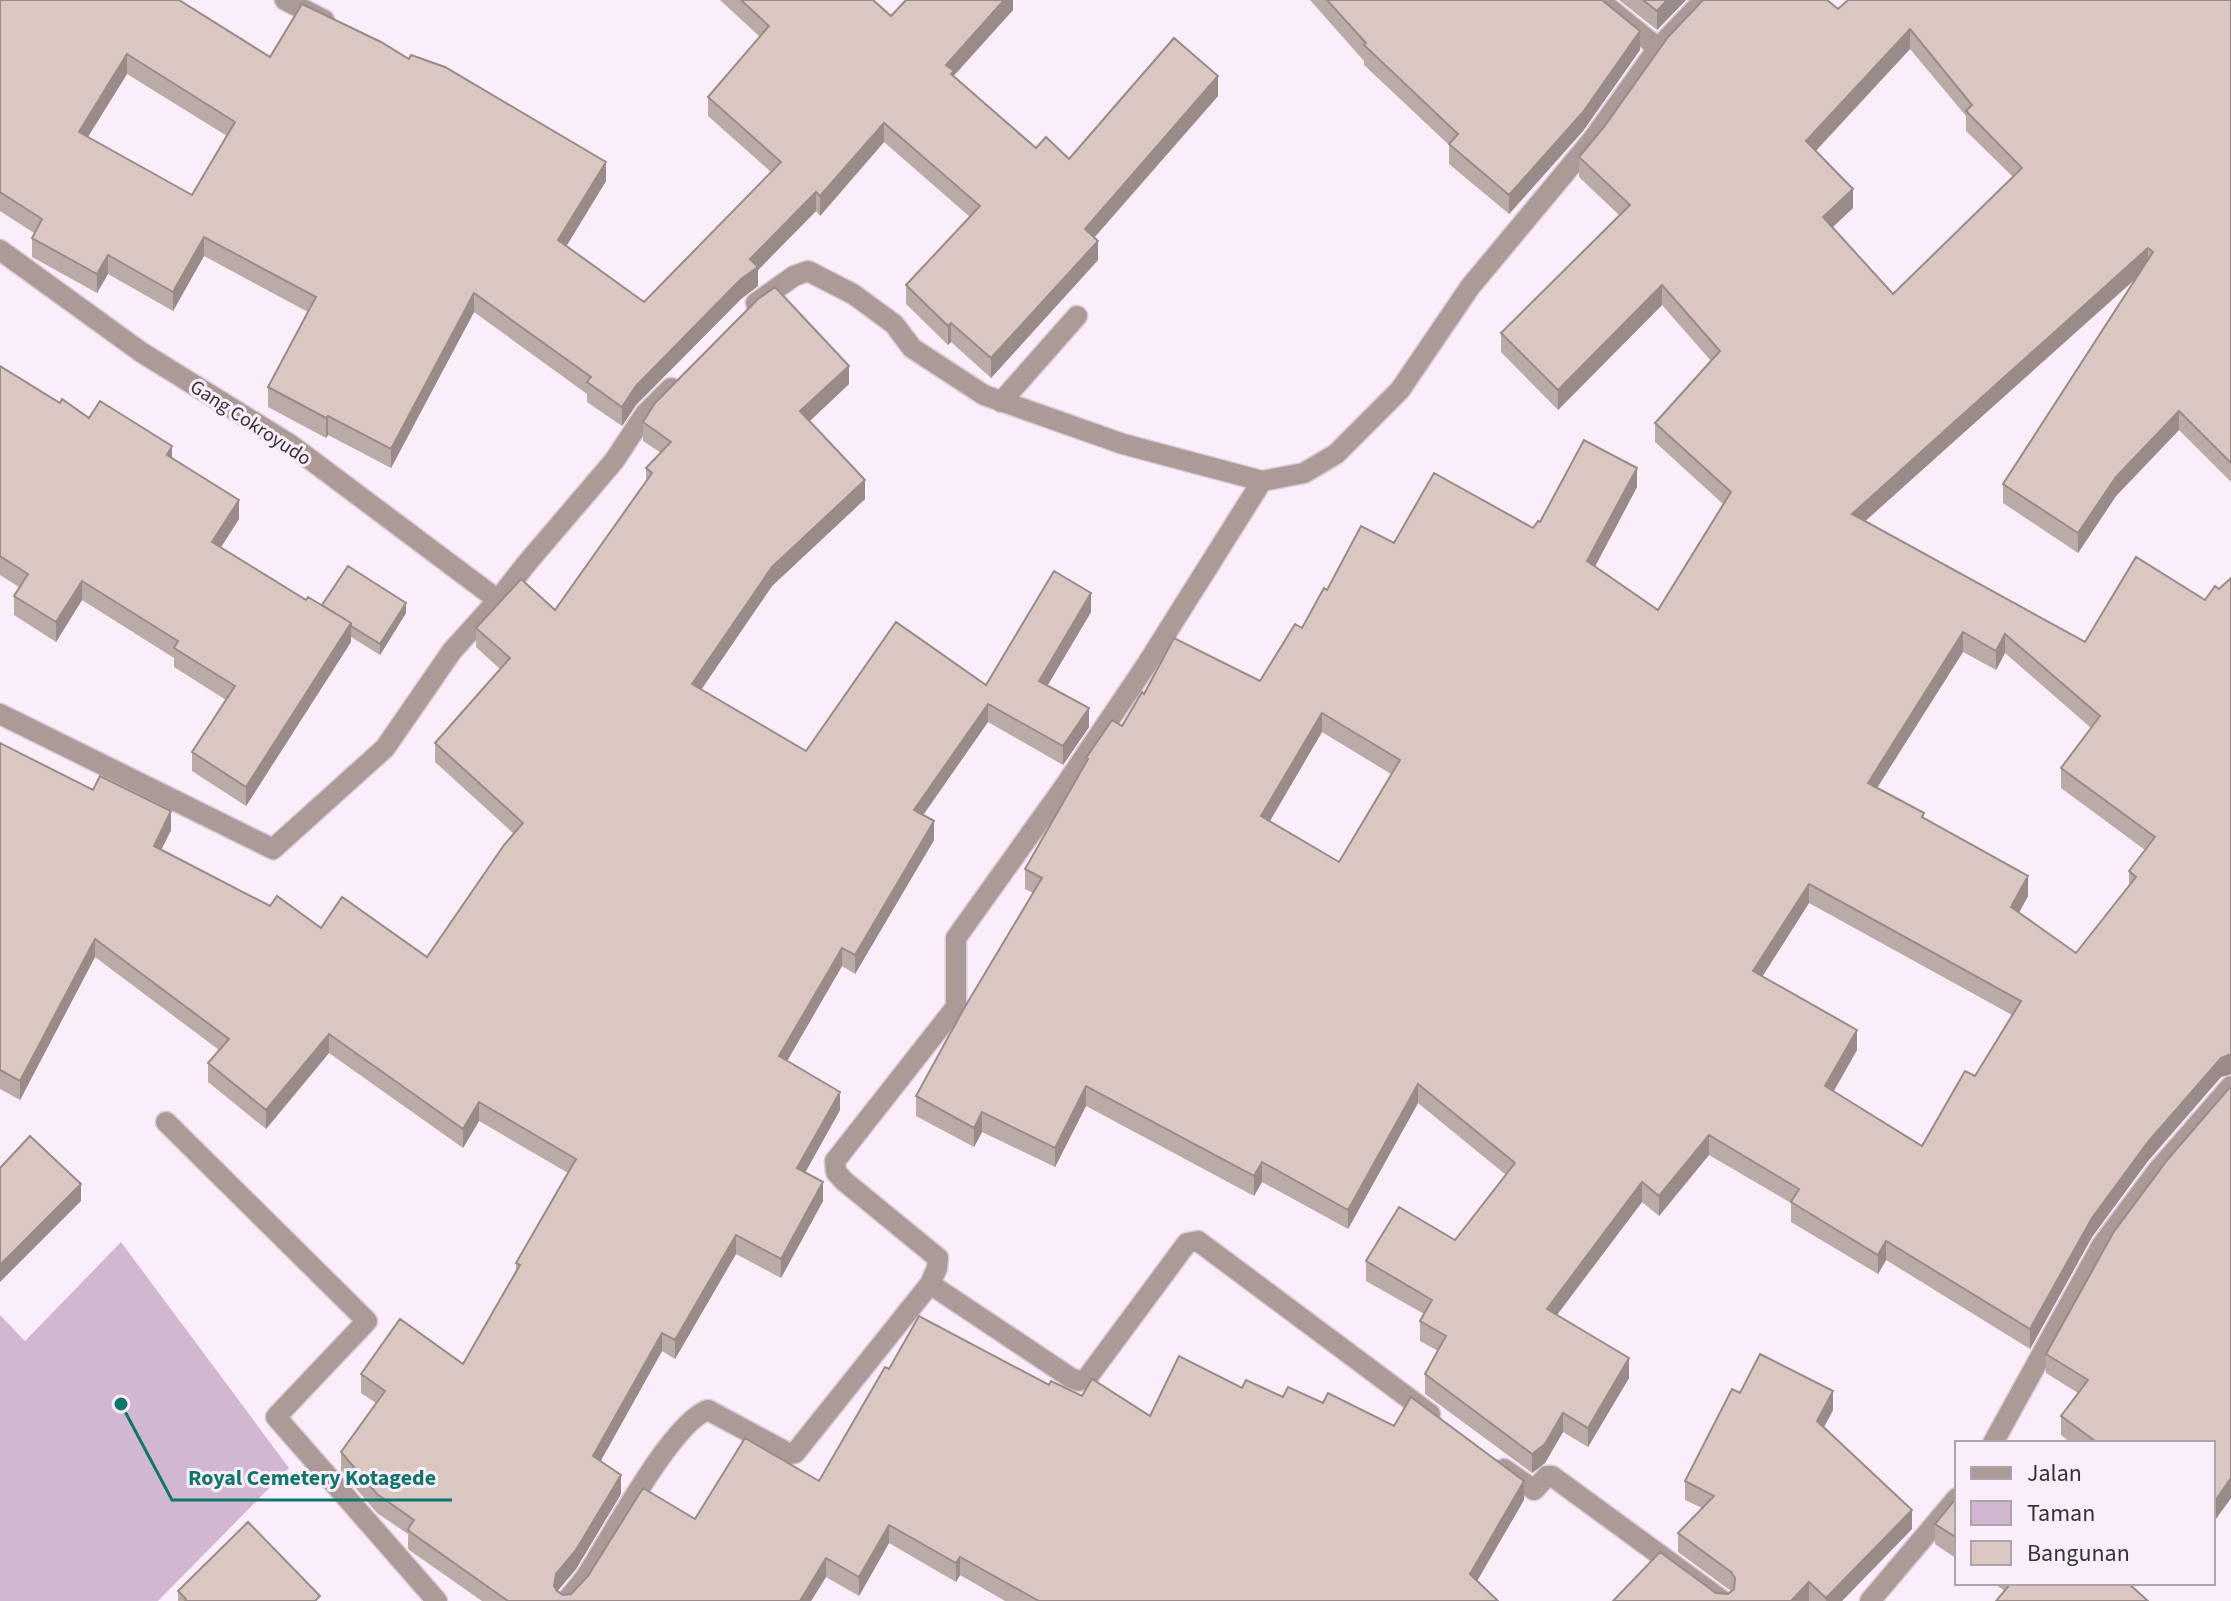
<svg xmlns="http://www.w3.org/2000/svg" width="2231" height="1601" viewBox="0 0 2231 1601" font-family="'Source Sans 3',sans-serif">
  <rect width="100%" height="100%" fill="#fbeefb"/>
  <path fill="#d2b7d1" d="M121,1242L289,1468L158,1601H0V1315L25,1341Z"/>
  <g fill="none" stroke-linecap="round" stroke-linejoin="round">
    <g stroke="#d8ccd8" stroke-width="23">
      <path id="lane" d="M166,1122L367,1321L276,1417L437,1601"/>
    </g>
    <g stroke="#d8ccd8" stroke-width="23">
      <path id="street" d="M285,0L324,20
        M1599,0L1658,48
        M0,250L141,352L291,445L498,600
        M756,303L794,276L808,271L853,294L894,324L912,348L984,395L1123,444L1262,481L1304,473L1336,454L1400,390L1470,287L1593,139L1658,48L1704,0
        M1001,402L1077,316
        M0,714L273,849L385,748L452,651L498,600L527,563L614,461L645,414L671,388
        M930,1284L1071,1378L1079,1381L1087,1378L1187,1243L1198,1241L1430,1414
        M1993,1443L2102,1245L2158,1170L2231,1086
        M1504,1469L1534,1490L1547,1476H1552L1723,1601
        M566,1601C574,1592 583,1582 589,1572C612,1536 672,1422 708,1410L790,1454L795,1453L930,1284L937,1268L938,1258L844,1181L836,1172L835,1161L956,1007V938L1064,787L1145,667L1262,481
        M1870,1601L1957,1498"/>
    </g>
    <use href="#lane" stroke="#ab9a96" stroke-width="20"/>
    <use href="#street" stroke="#ab9a96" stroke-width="20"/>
  </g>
  <path fill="#bbaba7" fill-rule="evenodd" d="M0,0L270,57L606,181L566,246L644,302L771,172L708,116V97L760,37L720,0H873L891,16L1013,0V10L954,76L1036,148L1069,159L1218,96L1094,238L1098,260L991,378L951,342L948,345L906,304V285L970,217L884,142L820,216L816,211L758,270V286L741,299L636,405L622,426L587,402V394L474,312L391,468L328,435L326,438L268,407V387L308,312L204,256L173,311L108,274L97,293L32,257V238L34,233L0,211ZM127,74L227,136L192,195L88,137Z
    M1310,0H1602L1640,50L1583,131L1509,214L1449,164V145L1364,65V61Z
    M1619,0H1686L1657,30Z
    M2231,0V482L2179,430L2116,496L2078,553L2003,503V484L2137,278L1865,521L2085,642L2205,600L2219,589L2231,578V1074L2221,1077L2148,1161L2092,1237L2030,1349L1886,1260L1878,1274L1791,1222V1203L1709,1155L1659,1216L1642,1202L1557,1315L1629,1378L1588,1447L1563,1432L1545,1463L1532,1473L1425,1394V1374L1438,1351L1420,1341V1321L1424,1314L1366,1281V1261L1455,1240L1506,1175L1418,1103L1348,1229L1262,1182L1254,1196L1086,1106L1055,1167L982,1132L974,1147L916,1116V1096L1033,893L1025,889V869L1086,762V758L1122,726L1144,694L1260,681L1302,628L1327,590L1394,543L1533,528L1540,522L1637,487L1595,567L1658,610L1723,504L1655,442V423L1711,361L1662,305L1558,410L1501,352V333L1619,215L1579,177V157L1838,9ZM1910,49L1966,116V131L2013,177L1893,294L1833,227L1853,208L1816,151ZM1963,652L1996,670L2005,653L2091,728L2061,768V788L2145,850L2129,871V886L2076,953L2019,913L2028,896L1924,818L1877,788ZM1322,732L1391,774L1339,862L1270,821ZM1809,903L2012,1015L1975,1076L1922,1146L1834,1091L1857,1050L1762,977Z
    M0,366L60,403L172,459L239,519L221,547L306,600L322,605L406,613L380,655L351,637V642L246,806L192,771V752L226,700L174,667V658L82,600L56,642L14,615V596L19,587L0,575Z
    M849,384L810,421L865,499L772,586L701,690L806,751L986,685L1091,612L1047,686L1089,727L1063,765L988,722L923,815L934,840L855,974L842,966L787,1061L840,1110L805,1173L823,1201L781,1278L736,1254L675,1359L662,1351L600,1461L621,1494L576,1569L557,1591L563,1595L571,1594L695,1519L819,1481L889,1369L1049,1385L1082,1396L1150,1416L1242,1388L1283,1397L1524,1500L1477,1581L1498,1601H1005L960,1575L956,1582L889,1543L859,1596L826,1577L811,1601H482L409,1550L408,1548V1534L377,1513L341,1471V1452L376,1403L361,1393V1374L463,1364L516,1272V1263L568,1173L479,1121L463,1148L329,1053L266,1129L208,1082V1063L219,1050L95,957L20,1100L0,1089V743L171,830L161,850L270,906L321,928L427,957L514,834L435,762V743L500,669L476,647V628L555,610L646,481V468L661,453L643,441V422Z
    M2231,1086V1498L2213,1523V1443H2071L2061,1435V1416L2078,1393L2046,1373V1354Z
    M1740,1393L1833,1410L1824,1427L1912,1529L1842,1601H1613L1716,1593L1728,1594L1731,1591L1678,1552V1533L1702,1508L1685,1500V1481Z
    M1957,1497V1559L1935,1544V1524Z
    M1993,1583H2128L2005,1591Z
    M178,1591L320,1601H178Z"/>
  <path fill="#998b88" d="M1004,0H1013V10L954,75V91L946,65Z
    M1667,0H1686L1657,30V11Z
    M1910,29V49L1806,161V141Z
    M1640,31V50L1583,131L1509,214V195Z
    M127,54V74L79,151V132Z
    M1218,76V96L1085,248V229Z
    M884,123V142L820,216V196Z
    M606,162V181L558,260V240Z
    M1853,189V208L1823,236V217Z
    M816,192V211L758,270V286L741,299L636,405L622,426V407L636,386L750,259Z
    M204,237V256L173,311V292Z
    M1098,241V260L991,378V358Z
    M2148,248V267L1852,533V514Z
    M108,255V274L97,293V274Z
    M1662,285V305L1558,410V390Z
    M474,293V312L391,468V449Z
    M951,323V342L948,345V326Z
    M849,366V384L800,430V411Z
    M2179,411V430L2116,496L2078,553V533L2116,477Z
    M328,416V435L326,438V418Z
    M172,446V466L167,455Z
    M1637,468V487L1587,581V561Z
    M865,480V499L772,586L692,703V684L772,567Z
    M239,500V519L212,561V542Z
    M82,581V600L56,642V622Z
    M1091,593V612L1039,700V681Z
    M406,603V613L380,655V644Z
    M351,623V642L246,806V787Z
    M1963,632V652L1868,802V783Z
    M2005,634V653L1996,670V651Z
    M988,704V722L914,828V810Z
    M1089,708V727L1063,765V746Z
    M1322,713V732L1261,836V816Z
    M171,811V830L154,865V846Z
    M934,821V840L855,974V955Z
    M2028,876V896L2011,927V907Z
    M1809,884V903L1753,991V971Z
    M95,939V957L20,1100V1081Z
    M842,948V966L779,1075V1056Z
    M1857,1030V1050L1825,1106V1086Z
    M329,1034V1053L266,1129V1110Z
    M2231,1054V1074L2221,1077L2148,1161L2092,1237L2030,1349V1329L2092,1218L2148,1142L2221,1058Z
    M1418,1084V1103L1348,1229V1210Z
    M1086,1086V1106L1055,1167V1148Z
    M840,1092V1110L797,1187V1168Z
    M479,1102V1121L463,1148V1129Z
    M982,1112V1132L974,1147V1128Z
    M1709,1135V1155L1659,1216V1196Z
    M1262,1162V1182L1254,1196V1176Z
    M823,1182V1201L781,1278V1259Z
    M1642,1182V1202L1547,1328V1309Z
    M81,1184V1201L0,1282V1265Z
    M736,1235V1254L675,1359V1340Z
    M1886,1241V1260L1878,1274V1255Z
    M662,1333V1351L593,1475V1456Z
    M1629,1358V1378L1588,1447V1428Z
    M1833,1391V1410L1817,1440V1421Z
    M1563,1413V1432L1545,1463L1532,1473V1454Z
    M621,1475V1494L576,1569L556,1593L554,1586L556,1574Z
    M2231,1478V1498L2213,1523V1504Z
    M1524,1481V1500L1470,1593V1574Z
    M1912,1510V1529L1842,1601H1826V1598Z
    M889,1525V1543L859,1596V1577Z
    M960,1557V1575L956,1582V1563Z
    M826,1558V1577L811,1601H800Z
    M1809,1582V1601H1791Z"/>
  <path fill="#dac7c2" stroke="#998b88" stroke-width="2" fill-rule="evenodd" d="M0,0H179L270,57L302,4L381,42L409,59L411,55L445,67L606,162L558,240L644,302L781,162L708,97L769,26L741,0H873L891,16L906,0H1004L946,65L954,71L951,74L1036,148L1046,137L1069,159L1174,38L1218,76L1085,229L1098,241L991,358L951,323L948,326L906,285L980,206L884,123L820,196L816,192L750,259L758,267L741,279L636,386L622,407L587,382L591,377L474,293L391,449L328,416L326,418L268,387L316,297L204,237L173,292L108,255L97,274L32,238L42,219L0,192ZM127,54L235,122L192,195L79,132Z
    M1327,0H1602L1640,31L1583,112L1509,195L1449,144L1458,134L1364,45L1366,43Z
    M1643,0H1667L1657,11Z
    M1703,0H1827L1838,9L1848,0H2231V463L2179,411L2116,477L2078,533L2003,484L2153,252L2148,248L1852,514L2085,642L2136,557L2205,600L2215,586L2219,589L2231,578V1054L2221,1058L2148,1142L2092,1218L2030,1329L1886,1241L1878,1255L1791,1202L1799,1189L1709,1135L1659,1196L1642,1182L1547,1309L1629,1358L1588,1428L1563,1413L1545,1444L1532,1454L1425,1374L1446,1336L1420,1321L1432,1300L1366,1261L1399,1207L1455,1240L1515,1163L1418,1084L1348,1210L1262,1162L1254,1176L1086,1086L1055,1148L982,1112L974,1128L916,1096L963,1010L1042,878L1025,869L1088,759L1086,758L1112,720L1122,726L1142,692L1144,694L1174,638L1260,681L1295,624L1302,628L1324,588L1327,590L1361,526L1394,543L1434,473L1533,528L1538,521L1540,522L1584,440L1637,468L1587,561L1658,610L1731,492L1655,423L1720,351L1662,285L1558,390L1501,333L1630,205L1579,157L1604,127L1668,37ZM1910,29L1972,105L1966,111L2022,168L1893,294L1823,217L1853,189L1806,141ZM1963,632L1996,651L2005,634L2100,716L2061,768L2155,837L2129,871L2136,877L2076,953L2011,907L2028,876L1922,817L1924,813L1868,783ZM1322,713L1400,760L1339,862L1261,816ZM1809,884L2021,1001L1975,1076L1965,1071L1922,1146L1825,1086L1857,1030L1753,971Z
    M775,287L849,366L800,411L865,480L772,567L692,684L806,751L896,622L986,685L1054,571L1091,593L1039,681L1089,708L1063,746L988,704L914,810L934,821L855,955L842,948L779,1056L840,1092L797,1168L823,1182L781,1259L736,1235L675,1340L662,1333L593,1456L621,1475L576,1550L556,1574L554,1586L557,1591L563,1595L571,1594L588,1576L643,1488L695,1519L745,1438L819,1481L885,1367L889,1369L919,1316L1049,1385L1051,1381L1082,1396L1092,1379L1150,1416L1179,1356L1242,1388L1246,1380L1283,1397L1288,1387L1323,1403L1328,1393L1394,1426L1411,1397L1524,1481L1470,1574L1498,1601H1039L960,1557L956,1563L889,1525L859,1577L826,1558L800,1601H508L409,1531L408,1529L414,1520L377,1494L341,1452L385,1391L361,1374L400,1319L463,1364L520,1265L516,1263L576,1159L479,1102L463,1129L329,1034L266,1110L208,1063L229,1039L95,939L20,1081L0,1070V743L93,790L100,776L171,811L154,846L270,906L277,896L321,928L342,897L427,957L504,845L523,823L435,743L510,658L476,628L521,579L555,610L652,473L646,468L671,442L643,422L655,403L758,299Z
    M0,366L60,403L62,399L89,418L100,401L172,446L167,455L239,500L212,542L306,600L308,597L351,623L246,787L192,752L235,686L174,648L178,641L82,581L56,622L14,596L28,574L0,556Z
    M348,566L406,603L380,644L351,626V623L322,605Z
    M2231,1086V1478L2213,1504V1443H2098L2061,1416L2088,1380L2046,1354L2113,1233L2168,1159Z
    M30,1136L81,1184L0,1265V1168Z
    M1760,1354L1833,1391L1817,1421L1912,1510L1826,1598L1809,1582L1791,1601H1613L1660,1552L1716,1593L1728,1594L1734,1589L1735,1578L1731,1572L1678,1533L1714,1496L1685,1481L1732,1389L1740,1393Z
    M1957,1497V1538L1935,1524Z
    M248,1522L320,1596L315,1601H185L186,1599L178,1591Z
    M2011,1583H2128L2148,1601H1996Z"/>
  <g text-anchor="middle" stroke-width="6" stroke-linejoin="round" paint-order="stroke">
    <g font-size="20" fill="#373237" stroke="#fbeefb">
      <text transform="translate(251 422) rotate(33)" y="7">Gang Cokroyudo</text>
    </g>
  </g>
  <path fill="none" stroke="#0f766e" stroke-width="3" d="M121 1404L172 1500H452"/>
  <circle fill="#0f766e" stroke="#fbeefb" stroke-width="3" cx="121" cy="1404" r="8"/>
  <g font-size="22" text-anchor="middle" font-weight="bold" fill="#0f766e" stroke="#fbeefb" stroke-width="6" stroke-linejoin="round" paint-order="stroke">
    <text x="312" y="1485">Royal Cemetery Kotagede</text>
  </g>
  <rect x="1955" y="1441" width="260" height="144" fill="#fbeefb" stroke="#ada3ad" stroke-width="2"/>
  <rect x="1971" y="1467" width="40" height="12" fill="#ab9a96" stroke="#ada3ad" stroke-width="2"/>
  <text x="2027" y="1481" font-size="24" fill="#373237">Jalan</text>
  <rect x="1971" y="1501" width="40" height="24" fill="#d2b7d1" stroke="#ada3ad" stroke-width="2"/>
  <text x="2027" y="1521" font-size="24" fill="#373237">Taman</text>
  <rect x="1971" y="1541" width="40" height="24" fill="#dac7c2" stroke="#ada3ad" stroke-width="2"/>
  <text x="2027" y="1561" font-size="24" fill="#373237">Bangunan</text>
</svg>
